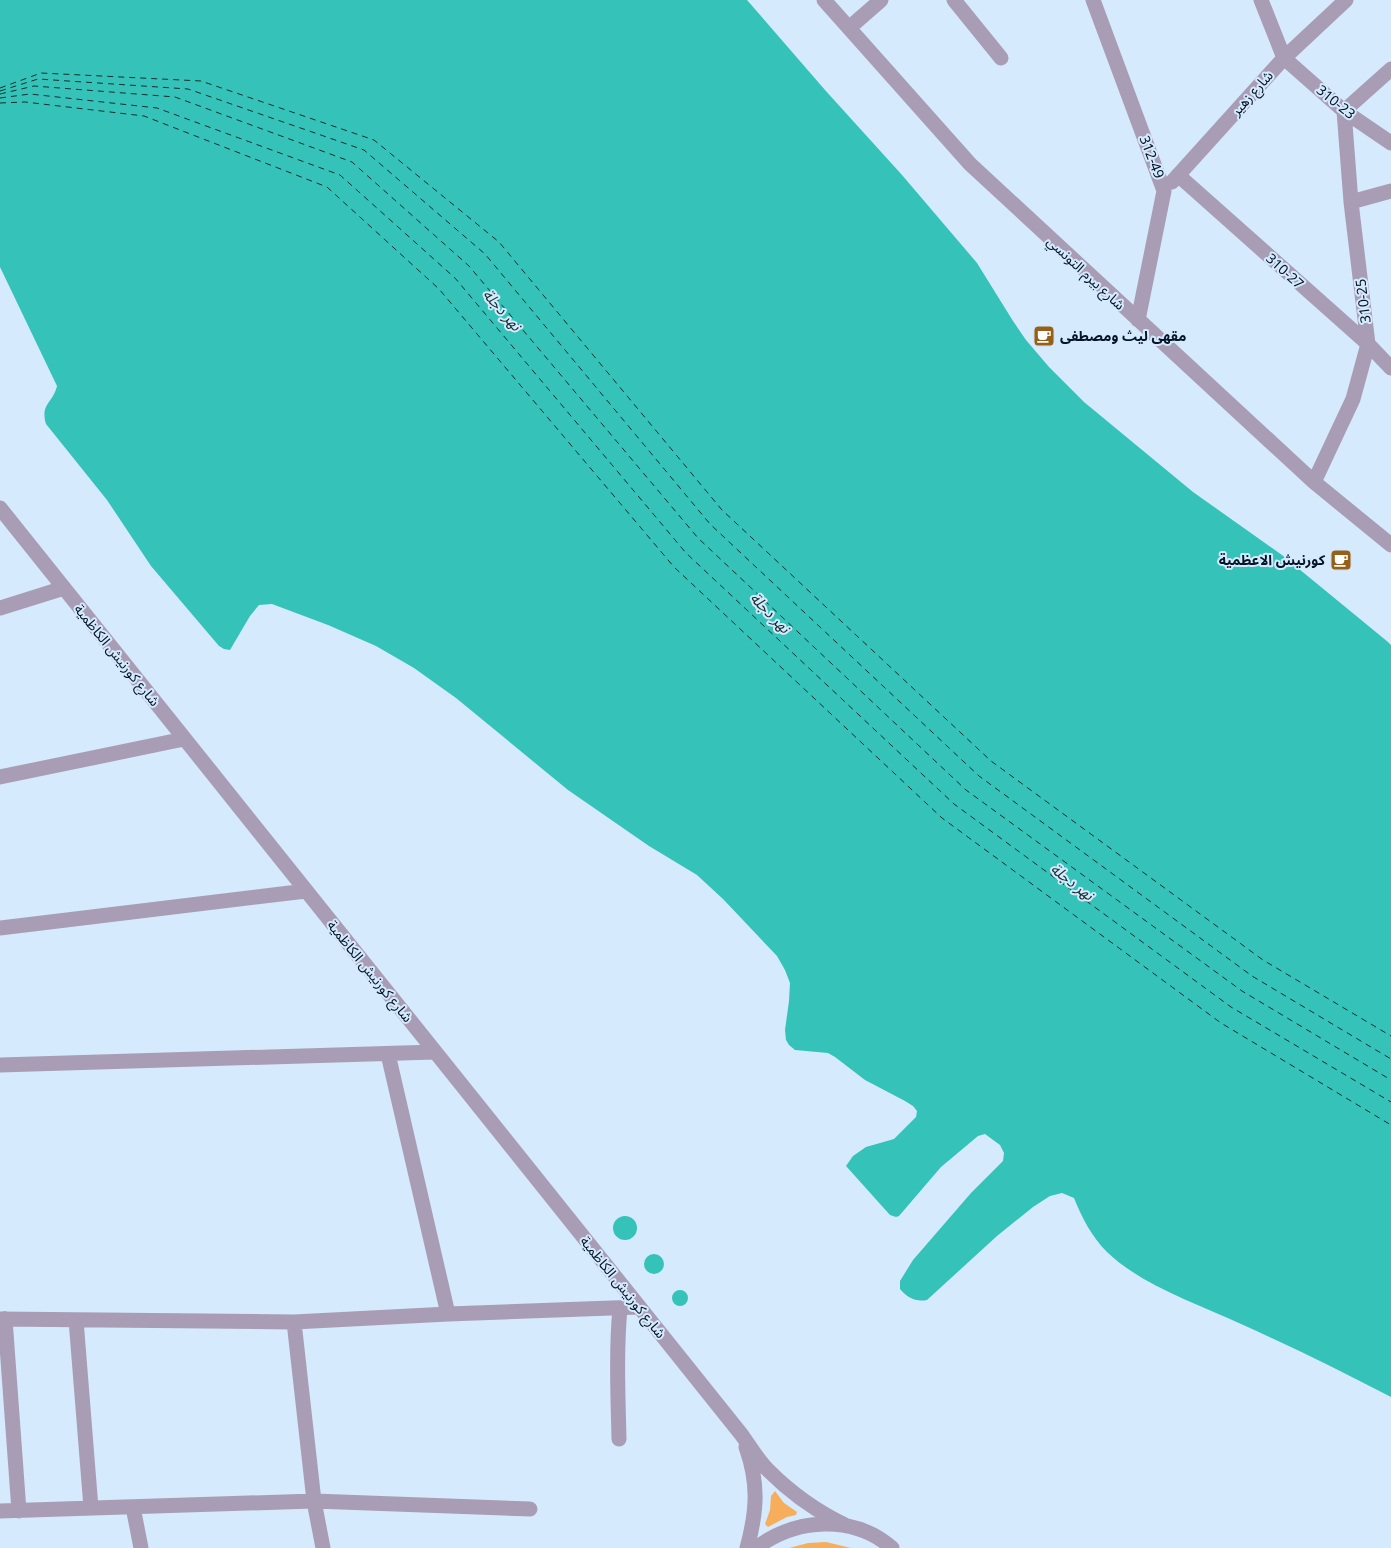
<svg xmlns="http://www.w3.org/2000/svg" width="1391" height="1548" viewBox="0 0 1391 1548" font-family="'Noto Sans','Noto Sans Arabic',sans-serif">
  <rect width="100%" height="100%" fill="#d6eafe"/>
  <path fill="#f6ae5c" d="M775,1491L784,1503L797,1512L796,1515L787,1517L768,1527L765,1524L770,1510L771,1496Z
    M826,1542L851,1548H789L808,1543Z"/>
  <path fill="#35c2b8" d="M0,0H747L825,90L902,175L977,263L1013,321L1026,340L1049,367L1084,402L1193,492L1282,555L1388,642L1391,645V1397C1341,1371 1292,1347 1241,1324C1198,1304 1141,1285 1107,1252C1092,1237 1082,1218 1074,1198L1062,1193L1050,1196L1033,1207L997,1236L927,1300C915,1302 908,1298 900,1289V1281L913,1260L971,1193L1003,1161L1004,1153L1000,1145L985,1134L978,1136L941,1167L899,1216L896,1217L890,1215L846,1166L853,1156L866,1147L894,1139L916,1117L917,1111L913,1106L905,1101L865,1080L835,1057L828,1053L795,1050L789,1045L786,1040L785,1030L789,1001L790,983L785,970L777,956L723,899L697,875L649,846L568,790L456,698L414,668L376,646L328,625L272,604L259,605L250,616L230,650L224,649L219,646L151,566L107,500L46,424C40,404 53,403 57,386L0,267Z
    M613 1228a12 12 0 1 1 24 0a12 12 0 1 1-24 0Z
    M644 1264a10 10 0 1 1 20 0a10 10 0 1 1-20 0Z
    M672 1298a8 8 0 1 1 16 0a8 8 0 1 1-16 0Z"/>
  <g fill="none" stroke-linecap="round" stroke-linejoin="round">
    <path stroke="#13302d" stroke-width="1" stroke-dasharray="6 5" stroke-linecap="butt" d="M0,88L41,73L201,81L374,140L499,242L722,510L991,761L1263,960L1391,1036
      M0,91L38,79L188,89L364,150L485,254L710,524L979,776L1252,976L1391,1059
      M0,94L34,86L175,97L352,162L469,266L698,538L966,790L1242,991L1391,1080
      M0,98L30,94L157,108L340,175L455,278L686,553L954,804L1231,1007L1391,1102
      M0,103L25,102L144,116L327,187L439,289L674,567L942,818L1221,1023L1391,1125"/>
    <path stroke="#a99db6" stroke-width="15" d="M824,0L970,164L1314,482L1391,545
      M954,0L1001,58
      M1093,0L1164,191L1138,320
      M1261,0L1284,58L1344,111L1391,143
      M849,28L881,0
      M1178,175L1368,344L1391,368
      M1172,182L1284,58L1346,0
      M1351,202L1391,191
      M1314,482L1353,399L1368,344L1351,202L1344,111L1391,69
      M0,508L741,1434C750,1446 758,1461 769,1471C792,1494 816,1511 845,1525
      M0,608L64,588
      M0,777L184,739
      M0,928L306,891
      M388,1054L448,1314
      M0,1065L435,1052
      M0,1319L294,1322L448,1314L639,1307
      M5,1319L19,1511
      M76,1320L91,1508
      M294,1322L314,1501L323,1548
      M619,1439C618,1395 616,1352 620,1308
      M746,1447C759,1484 757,1511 747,1548
      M133,1507L141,1548
      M0,1511L314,1501L530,1509
      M756,1548C796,1518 853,1514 892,1548"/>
  </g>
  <defs>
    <g id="cafe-square" transform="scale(1.125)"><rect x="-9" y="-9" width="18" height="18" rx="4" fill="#966019" stroke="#d6eafe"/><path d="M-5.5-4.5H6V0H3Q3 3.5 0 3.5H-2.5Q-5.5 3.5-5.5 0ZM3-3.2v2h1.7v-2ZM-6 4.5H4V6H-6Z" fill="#fff"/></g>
  </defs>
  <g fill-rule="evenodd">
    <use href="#cafe-square" x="1044" y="336"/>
    <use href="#cafe-square" x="1341" y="560"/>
  </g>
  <g text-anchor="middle" stroke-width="4" stroke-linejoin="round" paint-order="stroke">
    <g font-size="14" fill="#031526" stroke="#d6eafe">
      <text transform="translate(1252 93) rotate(-48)" y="5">شارع زهير</text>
      <text transform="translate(1336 102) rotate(39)" y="5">310-23</text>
      <text transform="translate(1152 157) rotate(69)" y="5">312-49</text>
      <text transform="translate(1285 271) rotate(42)" y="5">310-27</text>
      <text transform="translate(1086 273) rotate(43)" y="5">شارع بيرم التونسي</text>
      <text transform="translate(1363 301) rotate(-97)" y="5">310-25</text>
      <text transform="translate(117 655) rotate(51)" y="5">شارع كورنيش الكاظمية</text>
      <text transform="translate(370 971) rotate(51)" y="5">شارع كورنيش الكاظمية</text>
      <text transform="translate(623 1287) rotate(51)" y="5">شارع كورنيش الكاظمية</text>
    </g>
    <g font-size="14" font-weight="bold" fill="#031526" stroke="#d6eafe" text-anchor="start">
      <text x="1060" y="341">مقهى ليث ومصطفى</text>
      <text x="1325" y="565" text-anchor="end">كورنيش الاعظمية</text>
    </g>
    <g font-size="15" font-style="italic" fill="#13302d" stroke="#d6eafe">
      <text transform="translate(502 310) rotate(49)" y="5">نهر دجلة</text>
      <text transform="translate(770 613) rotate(46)" y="5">نهر دجلة</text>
      <text transform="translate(1072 882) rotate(38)" y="5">نهر دجلة</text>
    </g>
  </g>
</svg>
